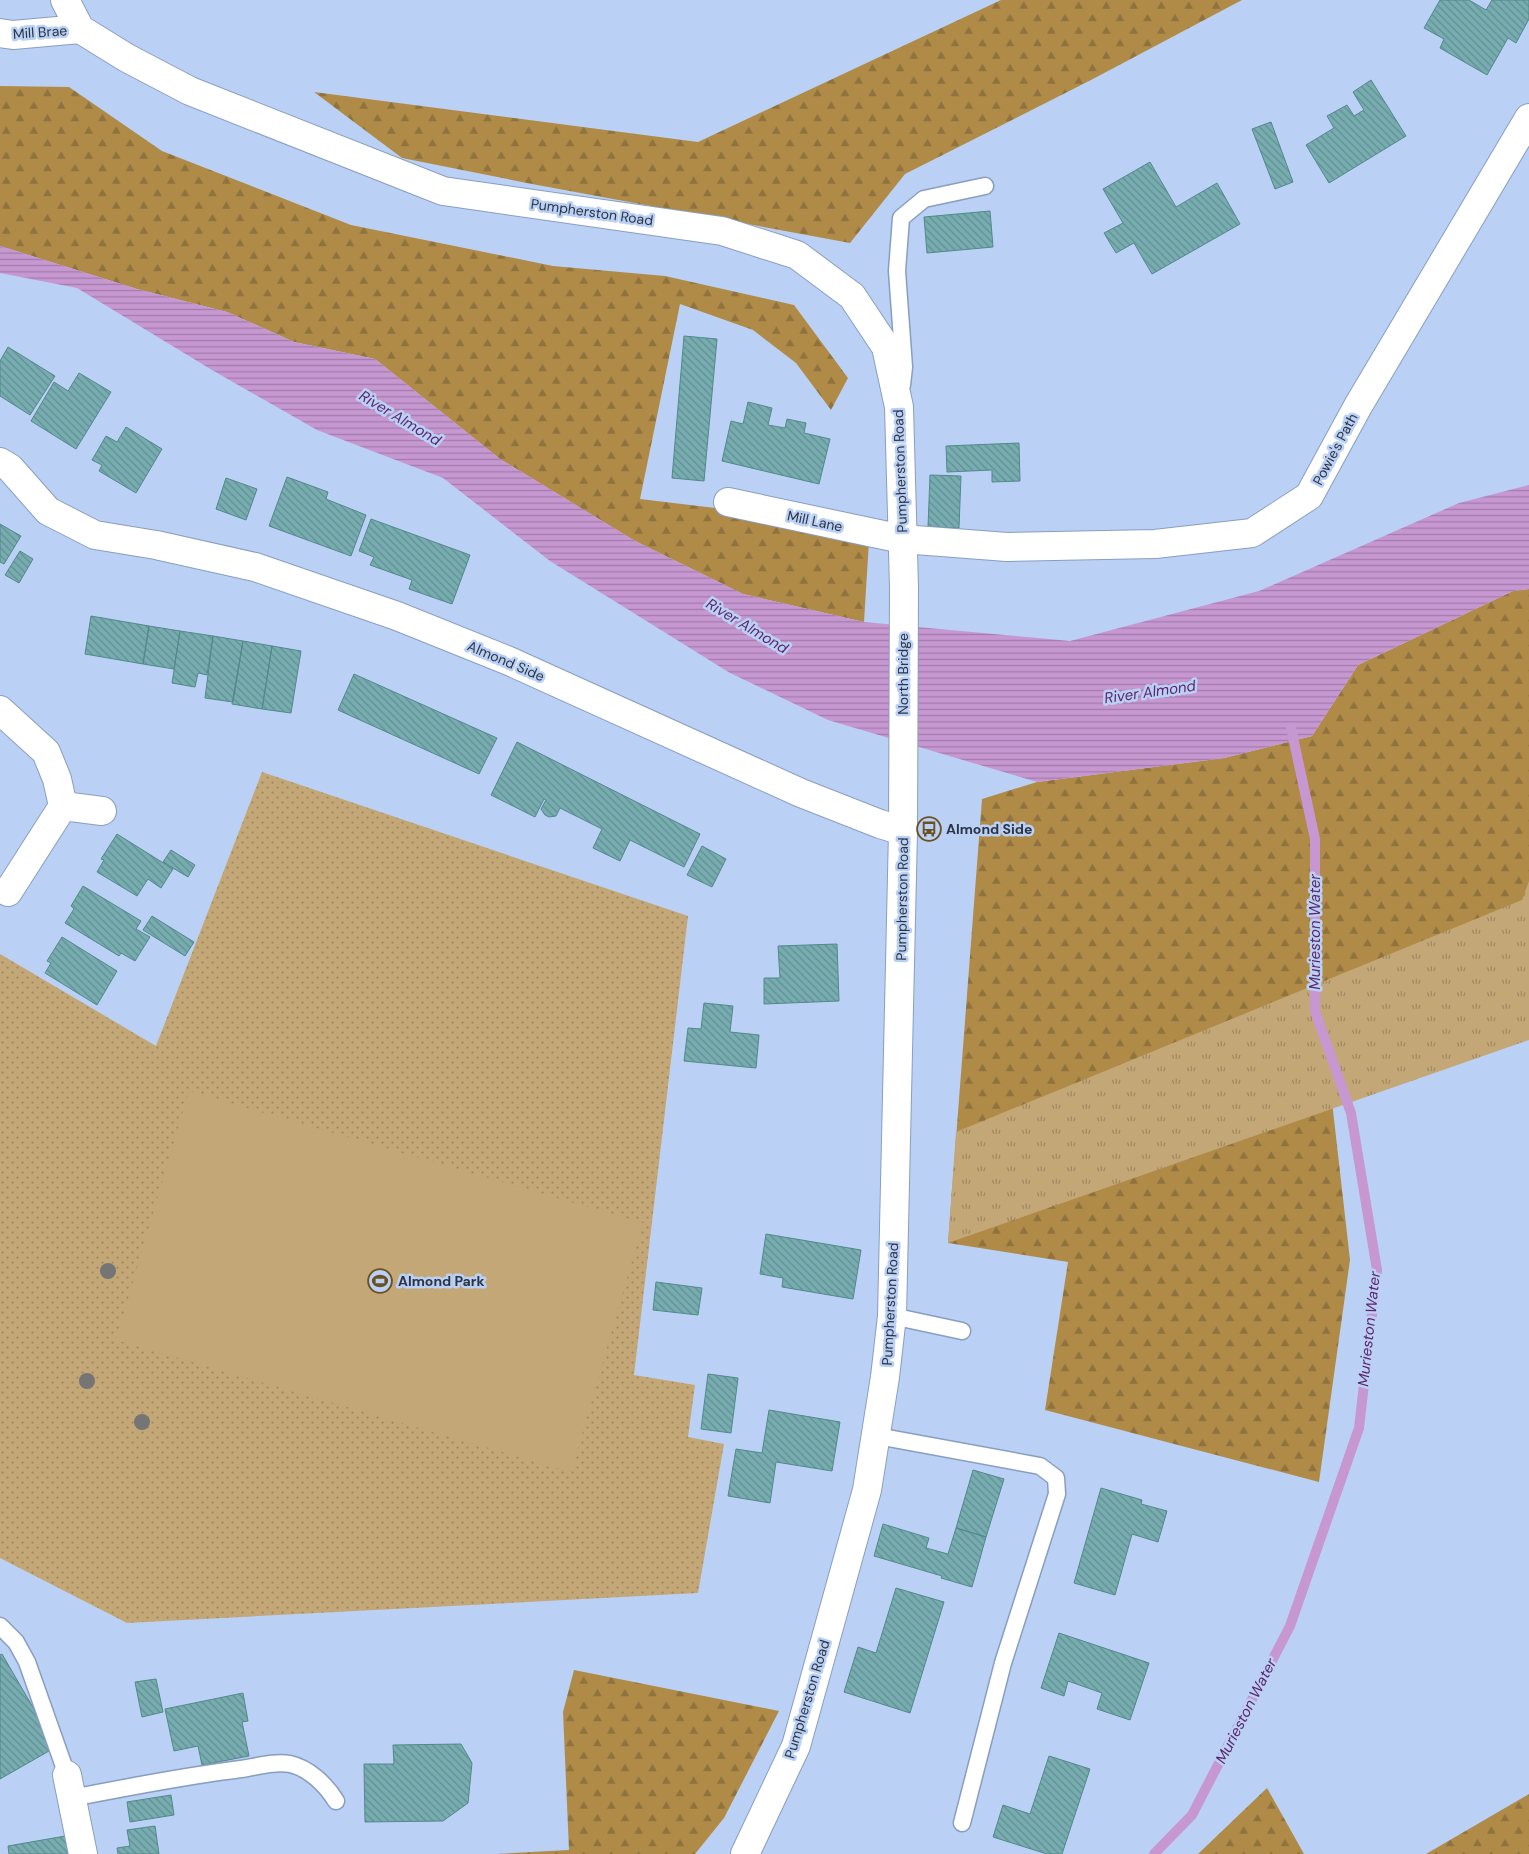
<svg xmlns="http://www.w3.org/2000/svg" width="1529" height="1854" viewBox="0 0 1529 1854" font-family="'DM Sans',sans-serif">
  <defs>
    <pattern id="grass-dots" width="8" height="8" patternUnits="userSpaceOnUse" patternTransform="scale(1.25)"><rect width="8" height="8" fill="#c4a776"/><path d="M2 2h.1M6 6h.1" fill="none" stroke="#9f8962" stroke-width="1.8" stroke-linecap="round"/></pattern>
    <pattern id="forest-firs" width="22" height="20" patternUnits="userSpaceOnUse" patternTransform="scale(1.25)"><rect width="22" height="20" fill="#b08b47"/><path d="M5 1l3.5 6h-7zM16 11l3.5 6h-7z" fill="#8f723d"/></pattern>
    <pattern id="park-tufts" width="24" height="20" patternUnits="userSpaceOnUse" patternTransform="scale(1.25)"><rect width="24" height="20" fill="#c4a776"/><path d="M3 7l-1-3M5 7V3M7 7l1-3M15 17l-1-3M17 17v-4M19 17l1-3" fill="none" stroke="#9f8962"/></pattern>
    <pattern id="water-rules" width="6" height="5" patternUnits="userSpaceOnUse" patternTransform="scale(1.25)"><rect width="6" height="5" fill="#c797d1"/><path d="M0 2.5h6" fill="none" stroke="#a27cab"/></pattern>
    <pattern id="building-back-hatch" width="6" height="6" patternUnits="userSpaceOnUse" patternTransform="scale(1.25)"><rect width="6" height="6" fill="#77adb0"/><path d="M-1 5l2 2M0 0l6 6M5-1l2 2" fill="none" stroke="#628e91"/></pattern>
  </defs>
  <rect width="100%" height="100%" fill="#bad1f5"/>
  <path fill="url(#grass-dots)" d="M262,772L688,916L634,1375L695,1385L688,1437L724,1444L698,1593L127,1623L0,1558V954L156,1046Z"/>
  <path fill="url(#forest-firs)" d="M1001,0H1242L1091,80L905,174L850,243L532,184L402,158L314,92L698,142Z
    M0,86L69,87L162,151L351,225L553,266L665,276L794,305L848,378L831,410L796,363L753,330L680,304L640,499L757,513L869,541L864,622L743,594L635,541L500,459L375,359L294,342L227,312L137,289L0,246Z
    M1529,589V1030L1330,1084L1350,1260L1319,1482L1045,1410L1068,1262L948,1243L982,799L1037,782L1224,758L1312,736L1358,665L1513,591Z
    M574,1670L779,1711L724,1818L695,1854H496L569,1850L563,1712Z
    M1267,1788L1304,1854H1198Z
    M1529,1794V1854H1426Z"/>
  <path fill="url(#park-tufts)" d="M1529,881V1040L948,1243L956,1132L1522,900Z"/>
  <path fill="#c4a776" d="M189,1091L643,1223L571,1472L116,1340Z"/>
  <path fill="url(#water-rules)" d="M0,246L137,289L227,312L294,342L375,359L500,459L635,541L743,594L864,622L1070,641L1259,591L1459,503L1529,485V589L1513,591L1358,665L1312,736L1224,758L1037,782L828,720L730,673L550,561L443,478L317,430L212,370L77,288L0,273Z"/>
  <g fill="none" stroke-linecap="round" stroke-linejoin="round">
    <path stroke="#c797d1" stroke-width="10" d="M1154,1854L1192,1815L1290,1626L1359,1428L1377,1270L1351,1113L1315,1011V839L1291,728"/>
  </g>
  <path fill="url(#building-back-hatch)" stroke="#52888b" d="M1440,0H1469L1486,10L1492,0H1529V19L1516,43L1508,38L1487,75L1440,48L1444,39L1424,28Z
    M1371,80L1406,136L1329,183L1306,145L1334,128L1327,116L1347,105L1354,116L1364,110L1353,92Z
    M1271,122L1293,182L1275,189L1252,129Z
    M1150,162L1176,207L1217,183L1240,224L1152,274L1134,243L1116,253L1104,233L1123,223L1103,189Z
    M990,211L993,247L927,253L924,217Z
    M684,336L717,339L704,481L672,478Z
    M8,347L55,376L30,415L0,396V361Z
    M79,373L111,392L76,449L31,421L54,382L68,391Z
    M748,402L772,408L768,425L785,428L787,419L806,423L804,433L830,439L819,484L722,461L731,421L743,424Z
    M126,427L162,449L136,493L99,471L102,465L92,460L106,436L117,442Z
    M1019,443L1020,481L992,482V470L947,472L946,446Z
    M930,475L961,476L959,528L928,527Z
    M287,477L328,492L326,499L366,515L351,556L269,526Z
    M226,478L257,489L246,520L216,509Z
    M371,519L470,555L452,604L409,589L412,580L370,565L374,557L359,551Z
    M0,524L21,536L4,564L0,562Z
    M20,551L33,559L19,583L5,575Z
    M91,616L149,626L143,664L85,654Z
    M149,626L180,631L174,669L143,664Z
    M180,631L213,636L207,675L198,673L195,687L172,683Z
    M213,636L243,641L233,702L205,698Z
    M243,641L272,646L262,709L232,704Z
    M272,646L301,651L291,713L262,709Z
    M354,674L497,738L479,774L338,710Z
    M517,742L700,834L684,867L630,840L620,861L593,848L602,829L560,808L556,816L549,817L545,815L541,809L546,800L544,799L535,817L491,795Z
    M117,834L173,869L161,888L148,879L137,896L97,872L104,860L101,859Z
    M702,846L726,859L712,887L687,875Z
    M171,850L195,865L188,877L163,862Z
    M83,886L141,921L136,929L150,937L135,961L121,953L119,956L65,923L74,909L71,906Z
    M152,916L194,942L185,956L143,930Z
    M62,937L117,971L97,1005L45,973L51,963L47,961Z
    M837,944L839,1001L764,1004V978H780L778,946Z
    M704,1003L733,1006L730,1032L759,1035L756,1068L684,1061L688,1028L701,1029Z
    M766,1234L861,1250L853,1299L782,1287L783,1278L760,1274Z
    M656,1282L702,1288L698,1315L653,1310Z
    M708,1374L738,1378L731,1433L701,1429Z
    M769,1410L840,1422L832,1471L776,1462L770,1503L728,1496L736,1449L762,1453Z
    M973,1470L1004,1479L986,1537L956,1528Z
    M1101,1488L1142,1500L1141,1504L1167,1511L1158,1542L1132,1534L1115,1595L1074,1583Z
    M883,1524L929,1538L926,1548L948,1554L956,1528L986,1537L972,1587L941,1578L942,1576L874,1556Z
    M896,1588L944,1602L910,1713L844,1692L858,1647L876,1653Z
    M1059,1633L1149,1663L1130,1720L1097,1709L1102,1693L1068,1681L1064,1696L1041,1688Z
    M2,1654L56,1747L0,1779V1655Z
    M156,1679L163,1712L142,1717L135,1682Z
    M243,1693L248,1721L242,1722L249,1756L202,1765L198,1746L174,1751L165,1709Z
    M461,1744L472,1763L468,1803L443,1821L365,1822L364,1764H394L393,1745Z
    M1049,1756L1090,1769L1062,1854H1047L993,1837L1003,1805L1030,1814Z
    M171,1795L174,1815L130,1822L127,1802Z
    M155,1826L159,1854H118L117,1848L130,1846L127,1830Z
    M71,1835L74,1854H9L8,1846Z"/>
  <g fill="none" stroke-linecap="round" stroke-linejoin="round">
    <g stroke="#889ec0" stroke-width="19">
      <path id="service" d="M902,385L904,367L897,271L901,218L924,199L985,186
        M892,1316L962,1331
        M877,1436L1040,1466L1056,1478L1057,1494L1003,1663L962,1823
        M0,1626L16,1642L27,1662L67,1775
        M72,1798C128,1787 184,1776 241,1769C255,1767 275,1761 290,1764C309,1768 326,1785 336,1801"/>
    </g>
    <g stroke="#889ec0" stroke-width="30">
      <path id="minor" d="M0,33L13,35L80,29
        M0,462L10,468L48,511L95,535L156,545L255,567L397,616L509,661L801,793L880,824L903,831
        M728,502L902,539L1007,547L1155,544L1252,533L1309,496L1358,406L1529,118
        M0,710L46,752L57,779L63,806L8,892
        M63,806L102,811
        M67,1775L83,1854"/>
    </g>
    <g stroke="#889ec0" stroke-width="30">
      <path id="secondary" d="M65,0L80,29L127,58L190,91L443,191L722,231L797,255L852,296L886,347L899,407L904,587L903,831L892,1316L885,1377L867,1490L796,1746L745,1854"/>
    </g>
    <use href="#service" stroke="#fff" stroke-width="16"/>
    <use href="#minor" stroke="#fff" stroke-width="28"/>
    <use href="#secondary" stroke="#fff" stroke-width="28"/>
  </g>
  <g fill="#747574">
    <circle cx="108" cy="1271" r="8"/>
    <circle cx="87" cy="1381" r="8"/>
    <circle cx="142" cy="1422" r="8"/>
  </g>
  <defs>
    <g id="bus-ring" transform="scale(1.25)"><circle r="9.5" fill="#bad1f5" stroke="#6a5122" stroke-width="1.5"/><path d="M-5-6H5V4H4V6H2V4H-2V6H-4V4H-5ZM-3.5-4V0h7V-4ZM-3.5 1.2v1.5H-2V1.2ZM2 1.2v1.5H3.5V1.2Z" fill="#6a5122"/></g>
    <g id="stadium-ring" transform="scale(1.25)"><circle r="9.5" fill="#bad1f5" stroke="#6a5122" stroke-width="1.5"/><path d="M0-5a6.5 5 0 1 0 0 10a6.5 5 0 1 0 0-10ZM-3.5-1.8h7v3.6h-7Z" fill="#6a5122"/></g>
  </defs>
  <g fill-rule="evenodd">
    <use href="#bus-ring" x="929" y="829"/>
    <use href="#stadium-ring" x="380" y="1281"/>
  </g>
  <g text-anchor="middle" stroke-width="5" stroke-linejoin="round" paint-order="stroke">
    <g font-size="14" fill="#2c3443" stroke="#bad1f5">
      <text transform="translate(40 32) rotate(-4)" y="5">Mill Brae</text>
      <text transform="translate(592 212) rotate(8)" y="5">Pumpherston Road</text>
      <text transform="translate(1335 449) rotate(-62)" y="5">Powie's Path</text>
      <text transform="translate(900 471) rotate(-92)" y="5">Pumpherston Road</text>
      <text transform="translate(815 521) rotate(12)" y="5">Mill Lane</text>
      <text transform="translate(506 661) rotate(23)" y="5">Almond Side</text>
      <text transform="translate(903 674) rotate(-90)" y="5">North Bridge</text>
      <text transform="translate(902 899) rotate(-89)" y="5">Pumpherston Road</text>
      <text transform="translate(890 1304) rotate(-87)" y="5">Pumpherston Road</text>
      <text transform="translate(807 1699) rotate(-73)" y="5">Pumpherston Road</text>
    </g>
    <g font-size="14" font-weight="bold" fill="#2c3443" stroke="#bad1f5" text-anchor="start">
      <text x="946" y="834">Almond Side</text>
      <text x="398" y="1286">Almond Park</text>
    </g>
    <g font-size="15" font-style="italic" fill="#5e256b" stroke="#bad1f5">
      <text transform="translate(400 418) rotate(31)" y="5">River Almond</text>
      <text transform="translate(747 626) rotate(31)" y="5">River Almond</text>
      <text transform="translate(1150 692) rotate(-8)" y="5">River Almond</text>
      <text transform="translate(1315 932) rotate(-90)" y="5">Murieston Water</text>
      <text transform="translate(1369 1329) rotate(-84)" y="5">Murieston Water</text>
      <text transform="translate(1246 1711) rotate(-63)" y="5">Murieston Water</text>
    </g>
  </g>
</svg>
